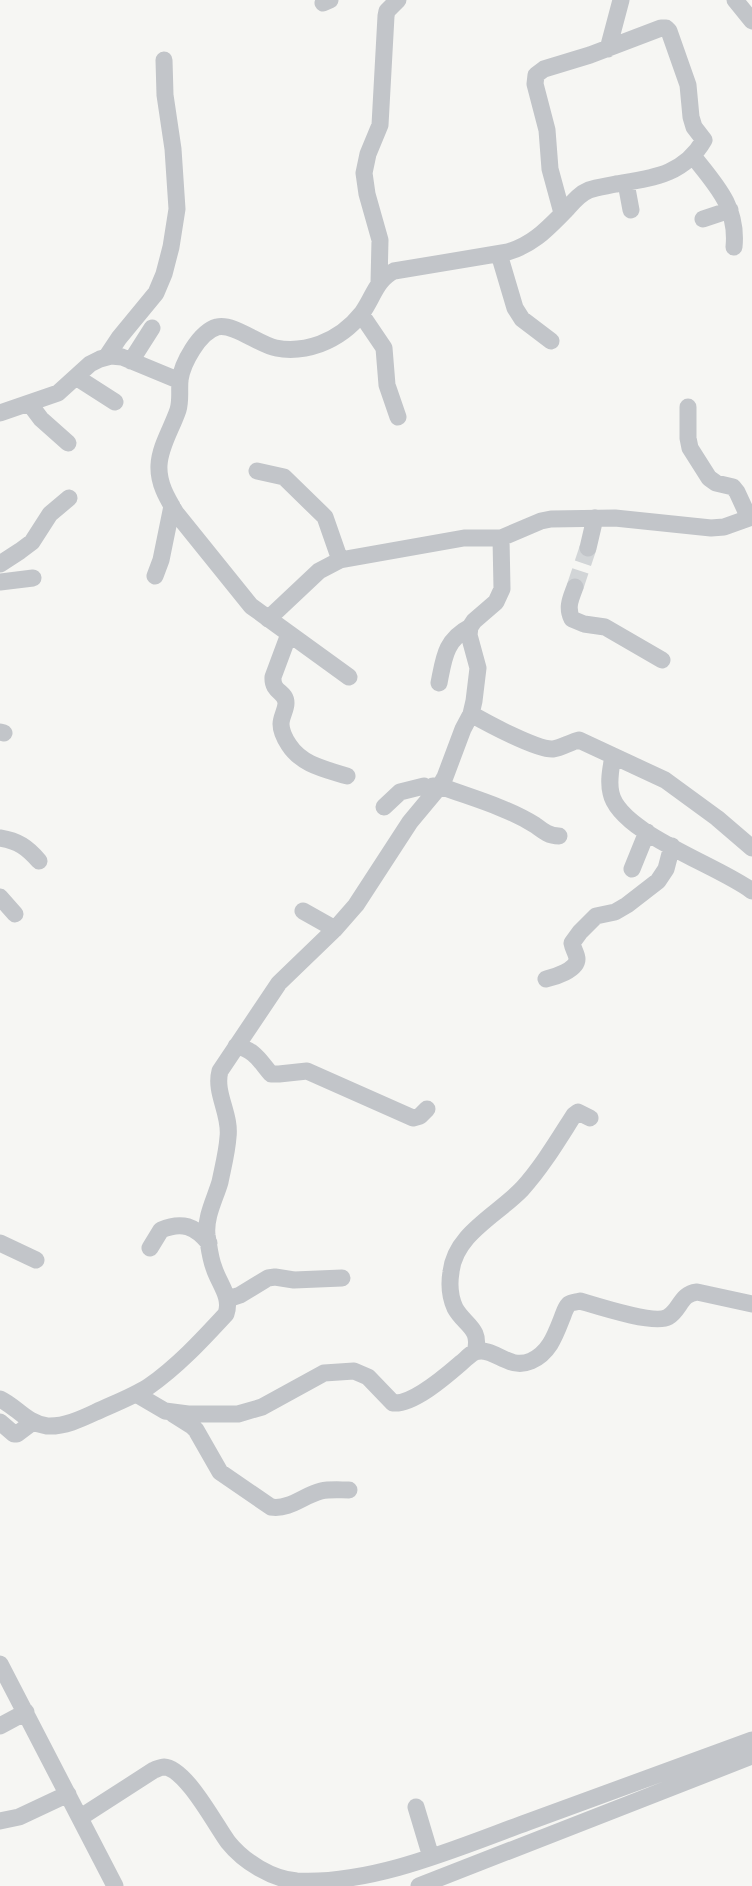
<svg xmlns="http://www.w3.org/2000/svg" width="752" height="1886" viewBox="0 0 752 1886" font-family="'DM Sans',sans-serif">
  <rect width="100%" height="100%" fill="#f6f6f3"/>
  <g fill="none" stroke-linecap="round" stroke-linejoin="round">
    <path stroke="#d2d5d7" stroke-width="17" stroke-dasharray="17 8" stroke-linecap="butt" d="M575,587L588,548"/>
    <path stroke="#c2c5c9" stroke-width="17" d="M735,0L752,21
      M323,3L330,0
      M608,49L621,0
      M693,156C716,185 738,207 734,247
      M626,183L631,210
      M703,219L730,210
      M499,254L515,308L522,319L551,341
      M379,283L380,240L367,194L364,173L368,154L380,125L386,16L387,11L398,0
      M361,314L384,348L387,385L398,417
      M107,356L119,338L156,293L164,274L171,247L177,209L173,149L165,95L164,60
      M131,361L152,328
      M76,377L115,402
      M29,403L41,419L68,443
      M688,407V438L690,448L709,478L716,483L733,487L737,492L749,518
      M0,413L58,393L90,364L100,359L111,356L122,357L180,381
      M257,471L284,477L325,517L340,560
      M588,548L595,518
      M0,564L20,551L32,542L50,514L69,498
      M155,576L161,560L172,506
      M0,582L33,578
      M575,587C571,598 566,607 572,619L584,624L605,627L662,660
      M268,619L319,571L340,560L464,538H501L541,521L551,519L615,518L711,528L724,527L752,517
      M289,634L273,677C272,693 286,691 286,703C286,710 281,717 281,724C281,732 285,739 289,745C302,765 325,769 347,776
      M349,677L251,606L176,513C167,498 158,483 159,465C160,446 172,428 178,410C181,400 179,391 180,380C182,364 199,332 217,327C234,323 259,345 276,348C291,351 306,349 320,344C336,338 351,327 362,313C373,298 376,280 394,271L508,252C534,244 547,229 566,210C573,202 579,194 589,190C597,187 607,186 616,184C652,178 684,175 704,140L694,127L691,117L688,85L669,31L666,28H661L590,55L544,69L536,75L535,84L547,130L550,169L562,213
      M439,683C444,658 445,640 470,627
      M471,714C487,723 537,750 553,749C562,748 570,742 579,740L665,780L717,818L752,848
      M0,732L4,733
      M613,756C611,768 608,781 611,793C619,833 720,866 752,891
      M433,786H440C472,798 506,807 535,825C543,831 549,836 559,836
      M384,807L400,792L424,786
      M0,838C18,841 27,847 39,861
      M632,869L647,832
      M0,897L15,914
      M303,911L335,929
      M546,979C555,977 577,970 577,959C577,954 573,949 572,943L580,932L596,916L615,912L627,905L658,881L666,869L672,846
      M236,1046C255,1050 259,1060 271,1074H279L307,1071L413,1118L420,1116L427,1109
      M0,1243L36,1260
      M150,1248L161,1230C182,1221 195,1226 209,1243
      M228,1299L240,1295L268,1278L275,1277L294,1280L342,1278
      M475,1352C482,1328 464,1325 455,1308C450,1297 449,1284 451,1272C455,1234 497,1215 522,1189C542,1167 558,1140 574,1115L578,1112L590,1118
      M136,1394L165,1411L188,1414H238L262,1407L324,1373L354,1371L368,1377L393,1403C413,1405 446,1376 461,1363C466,1359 470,1354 475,1352C494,1346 508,1371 531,1361C549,1353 555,1336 562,1318C564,1313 565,1308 569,1304C572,1302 577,1302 580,1301C597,1306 655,1325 668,1317C681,1309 680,1294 697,1292L752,1304
      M0,1399C17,1407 26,1423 47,1426C64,1427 81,1419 96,1412C113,1404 132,1397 148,1387C177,1367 202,1340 226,1314C232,1297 219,1284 214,1268C210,1258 209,1246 207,1235C205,1217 215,1199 220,1182C223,1167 227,1152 228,1137C231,1114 214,1093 220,1071L279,983L335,929L356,905L410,822L440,786L445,777L463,729L471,714L474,701L478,668L469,635L470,627L474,621L496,602L502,589L501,538
      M173,1414L192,1426L196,1430L220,1472L271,1507C290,1510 304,1495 321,1491C330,1489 340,1490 349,1490
      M0,1422L14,1434H17L33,1422
      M0,1664L115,1886
      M0,1726L26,1712
      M416,1807L431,1857
      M81,1817L154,1770C157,1769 161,1767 164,1767C186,1768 216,1826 228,1842C244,1862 272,1879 297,1881C373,1885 457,1848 528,1822C602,1795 677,1768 752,1740
      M0,1821L19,1817L68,1794
      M419,1886L752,1756"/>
  </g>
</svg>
